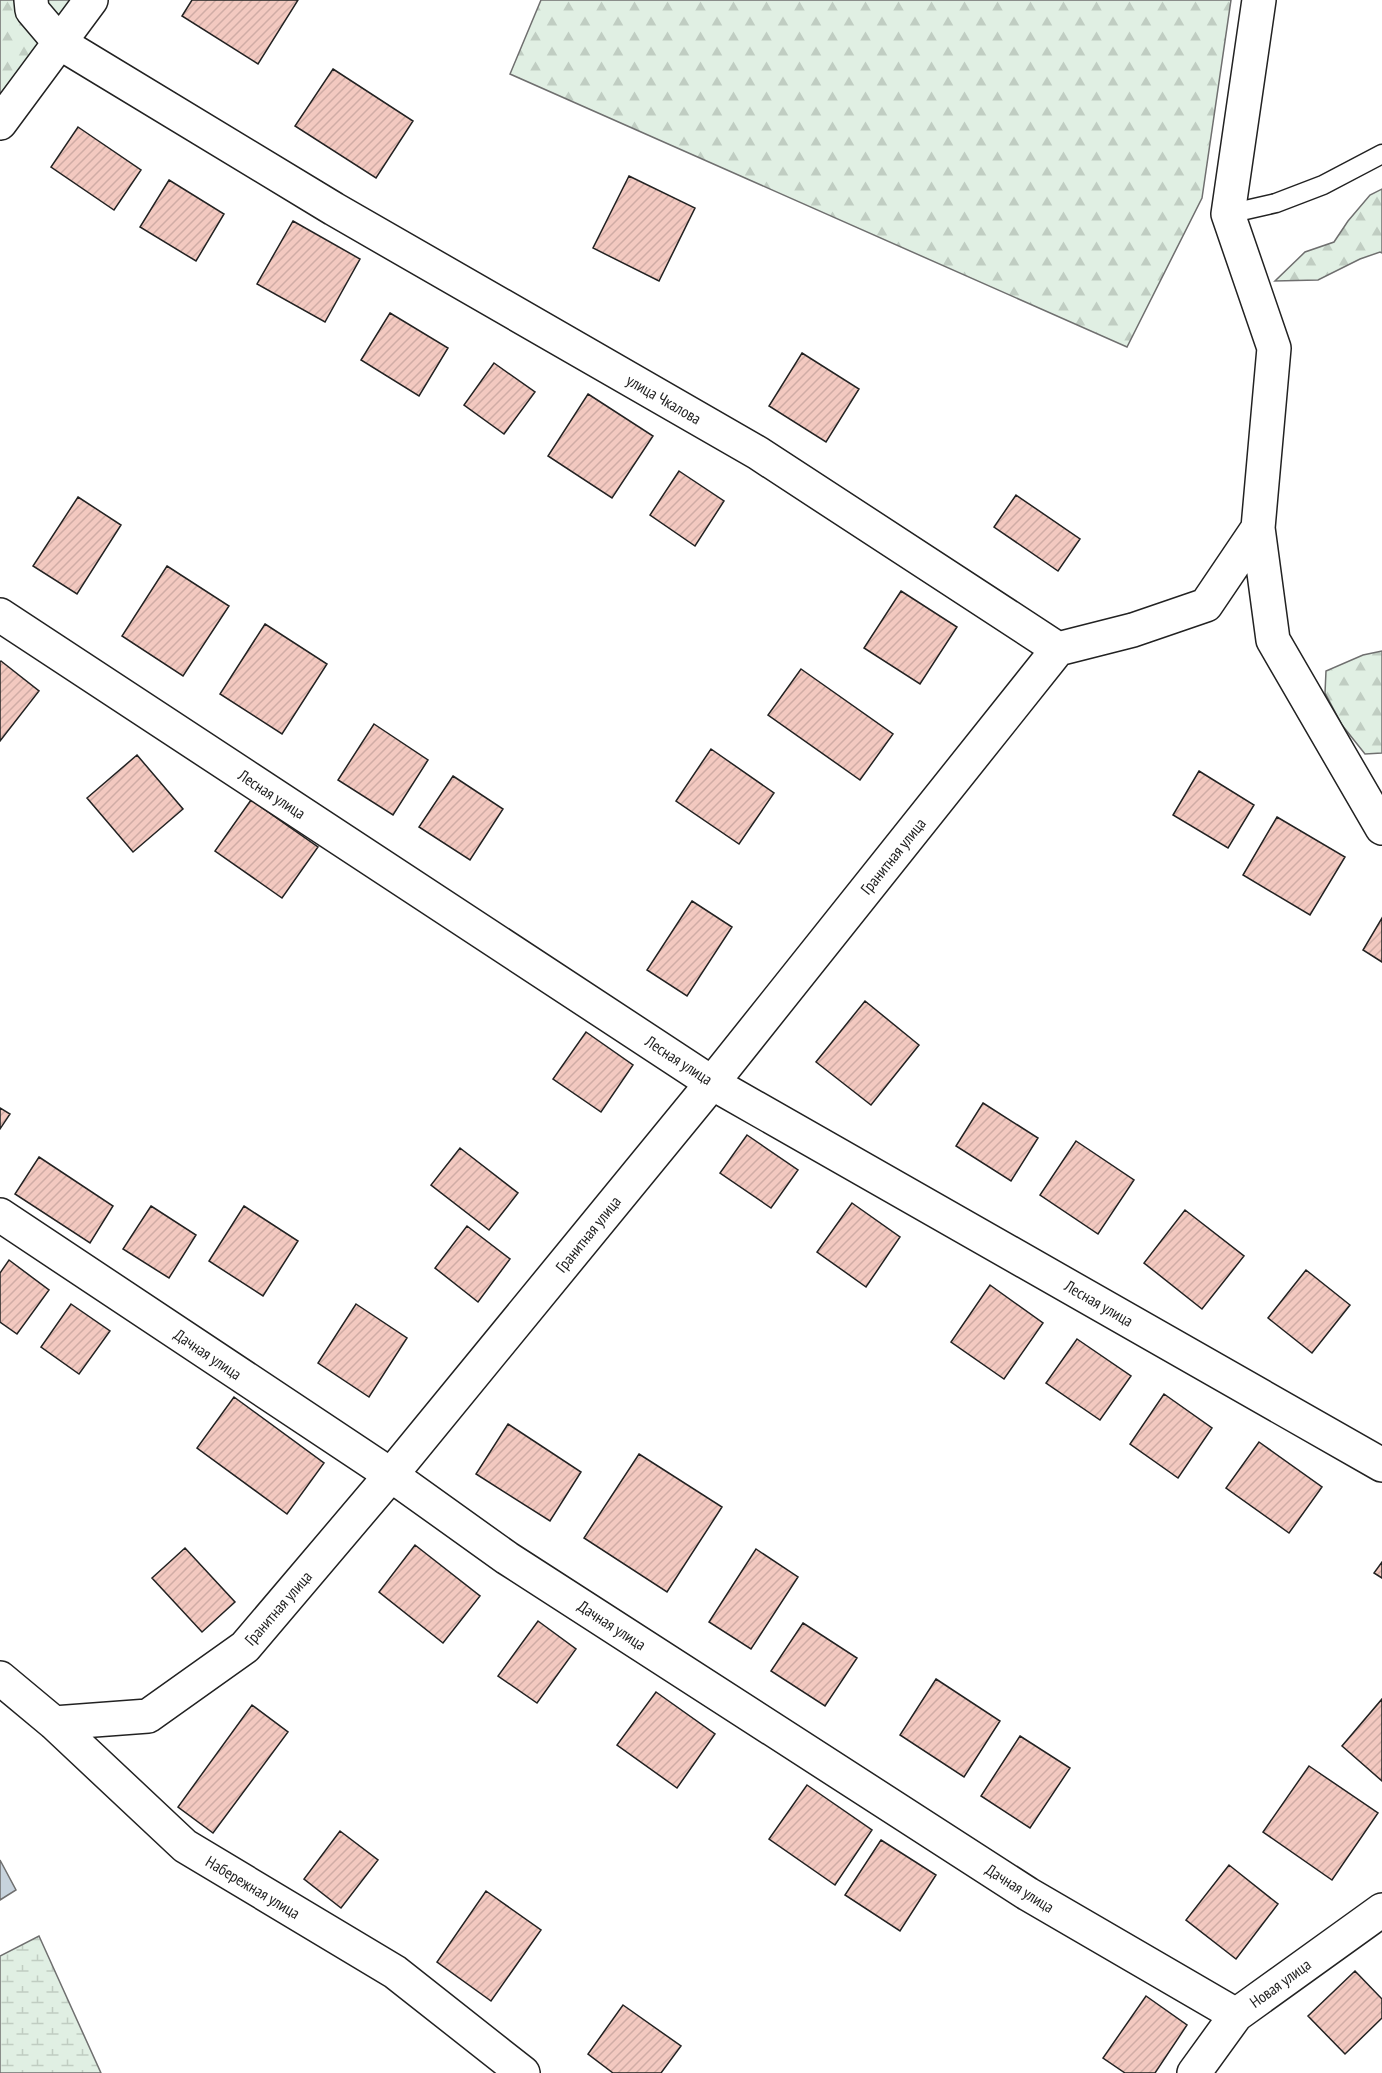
<svg xmlns="http://www.w3.org/2000/svg" width="1382" height="2073" viewBox="0 0 1382 2073" font-family="'PT Sans Narrow',sans-serif">
  <defs>
    <pattern id="forest-firs" width="22" height="20" patternUnits="userSpaceOnUse" patternTransform="scale(1.5)"><rect width="22" height="20" fill="#e0efe3"/><path d="M5 1l3.5 6h-7zM16 11l3.5 6h-7z" fill="#c0cdc2"/></pattern>
    <pattern id="wetland-marsh" width="20" height="14" patternUnits="userSpaceOnUse" patternTransform="scale(1.5)"><rect width="20" height="14" fill="#e0efe3"/><path d="M1 5h8M5 5V1M11 12h8M15 12V8" fill="none" stroke="#c0cdc2"/></pattern>
    <pattern id="building-hatch" width="6" height="6" patternUnits="userSpaceOnUse" patternTransform="scale(1.5)"><rect width="6" height="6" fill="#f3c9c0"/><path d="M-1 1l2-2M0 6l6-6M5 7l2-2" fill="none" stroke="#d0aca5"/></pattern>
  </defs>
  <rect width="100%" height="100%" fill="#fff"/>
  <path fill="url(#forest-firs)" stroke="#6f6f6f" stroke-width="1.5" d="M0,0H76L0,94Z
    M541,0H1231L1202,198L1127,347L510,74Z
    M1382,189V253L1380,252L1360,259L1318,280L1275,281L1305,252L1334,242L1348,221L1370,195Z
    M1382,651V753L1365,754L1342,725L1325,693L1326,671L1363,655Z"/>
  <path fill="url(#wetland-marsh)" stroke="#6f6f6f" stroke-width="1.5" d="M39,1936L101,2073H0V1956Z"/>
  <path fill="#c7d3dd" stroke="#6f6f6f" stroke-width="1.5" d="M0,1860L16,1890L0,1900Z"/>
  <path fill="url(#building-hatch)" stroke="#222" stroke-width="1.5" d="M192,0H298L258,64L182,16Z
    M333,69L413,121L376,178L295,126Z
    M78,127L141,170L114,210L51,167Z
    M629,176L695,208L659,281L593,248Z
    M169,180L224,214L196,261L140,227Z
    M293,221L360,259L325,322L257,284Z
    M390,313L448,348L419,396L361,360Z
    M802,353L859,389L826,442L769,406Z
    M494,363L535,392L504,434L464,405Z
    M588,394L653,436L612,498L548,456Z
    M679,471L724,501L695,546L650,515Z
    M1016,495L1080,539L1058,571L994,527Z
    M78,497L121,525L77,594L33,566Z
    M167,566L229,606L183,676L122,636Z
    M901,591L957,627L920,684L864,648Z
    M265,624L327,664L282,734L220,694Z
    M1,661L39,691L0,741V662Z
    M801,669L893,734L860,780L768,715Z
    M374,724L428,760L393,815L338,780Z
    M711,749L774,793L739,844L676,801Z
    M137,755L183,809L133,852L87,798Z
    M1199,771L1254,805L1228,848L1173,815Z
    M453,776L503,809L470,860L419,827Z
    M251,800L318,847L282,898L215,851Z
    M1277,817L1345,857L1310,915L1243,875Z
    M692,901L732,927L687,996L647,970Z
    M1382,918V962L1363,950Z
    M865,1001L919,1045L871,1105L816,1062Z
    M586,1032L633,1065L601,1112L553,1079Z
    M983,1103L1038,1138L1011,1181L956,1146Z
    M0,1108L10,1114L0,1129Z
    M747,1135L798,1170L771,1208L720,1173Z
    M1076,1141L1134,1180L1098,1234L1040,1195Z
    M460,1148L518,1193L489,1230L431,1185Z
    M39,1157L113,1206L90,1243L15,1194Z
    M852,1203L900,1237L866,1287L817,1252Z
    M151,1206L196,1235L169,1278L123,1249Z
    M244,1206L298,1241L263,1296L209,1261Z
    M1185,1210L1244,1256L1202,1309L1144,1263Z
    M467,1226L510,1259L478,1302L435,1268Z
    M9,1260L49,1290L17,1334L0,1322V1273Z
    M1306,1270L1350,1305L1312,1353L1268,1318Z
    M990,1285L1043,1323L1004,1379L951,1342Z
    M71,1304L110,1331L79,1374L41,1347Z
    M356,1304L407,1338L369,1397L318,1363Z
    M1077,1339L1131,1376L1100,1420L1046,1383Z
    M1164,1394L1212,1428L1178,1478L1130,1444Z
    M234,1397L324,1463L287,1514L197,1448Z
    M508,1424L581,1472L550,1521L476,1474Z
    M1259,1442L1322,1487L1289,1533L1226,1488Z
    M639,1454L722,1507L667,1592L584,1538Z
    M415,1545L480,1596L443,1643L379,1592Z
    M185,1548L235,1602L202,1632L152,1578Z
    M756,1549L798,1577L751,1649L709,1622Z
    M1382,1562V1578L1374,1573Z
    M538,1621L576,1649L537,1703L498,1676Z
    M803,1623L857,1658L825,1706L771,1671Z
    M936,1679L1000,1721L964,1777L900,1735Z
    M656,1692L715,1734L677,1788L617,1745Z
    M1382,1699V1781L1342,1746Z
    M252,1705L288,1732L213,1833L178,1807Z
    M1020,1736L1070,1768L1030,1828L981,1796Z
    M1309,1766L1378,1813L1332,1880L1263,1832Z
    M807,1785L872,1830L835,1885L769,1839Z
    M340,1831L378,1860L341,1908L304,1879Z
    M881,1840L936,1875L900,1931L845,1895Z
    M1229,1865L1278,1904L1236,1959L1186,1920Z
    M486,1891L541,1930L491,2001L437,1962Z
    M1355,1971L1382,1999V2018L1345,2054L1308,2016Z
    M1146,1996L1187,2025L1155,2073H1125L1103,2058Z
    M623,2005L681,2046L661,2073H613L588,2054Z"/>
  <g fill="none" stroke-linecap="round" stroke-linejoin="round">
    <g stroke="#222" stroke-width="21">
      <path id="lane" d="M1228,214L1276,203L1323,185L1382,154"/>
    </g>
    <g stroke="#222" stroke-width="36">
      <path id="street" d="M31,0L32,10L60,43L334,209L758,453L1058,649
        M0,123L91,0
        M1258,528L1273,640L1382,828
        M0,615L712,1083L1382,1465
        M1058,649L1133,630L1206,605L1258,528L1274,348L1228,214L1259,0
        M0,1215L391,1475L507,1558L1028,1894L1236,2015
        M0,1678L54,1723L185,1846L395,1972L523,2073
        M54,1723L148,1716L245,1647L391,1475L712,1083L1058,649
        M1194,2073L1236,2015L1382,1910"/>
    </g>
    <use href="#lane" stroke="#fff" stroke-width="18"/>
    <use href="#street" stroke="#fff" stroke-width="33"/>
  </g>
  <g text-anchor="middle" stroke-width="4.5" stroke-linejoin="round" paint-order="stroke">
    <g font-size="16" fill="#222" stroke="#fff">
      <text transform="translate(664 399) rotate(30)" y="6">улица Чкалова</text>
      <text transform="translate(272 794) rotate(33)" y="6">Лесная улица</text>
      <text transform="translate(893 856) rotate(-51)" y="6">Гранитная улица</text>
      <text transform="translate(679 1060) rotate(33)" y="6">Лесная улица</text>
      <text transform="translate(588 1234) rotate(-51)" y="6">Гранитная улица</text>
      <text transform="translate(1099 1303) rotate(30)" y="6">Лесная улица</text>
      <text transform="translate(208 1354) rotate(34)" y="6">Дачная улица</text>
      <text transform="translate(278 1608) rotate(-49)" y="6">Гранитная улица</text>
      <text transform="translate(612 1625) rotate(33)" y="6">Дачная улица</text>
      <text transform="translate(253 1887) rotate(31)" y="6">Набережная улица</text>
      <text transform="translate(1020 1888) rotate(32)" y="6">Дачная улица</text>
      <text transform="translate(1280 1983) rotate(-36)" y="6">Новая улица</text>
    </g>
  </g>
</svg>
